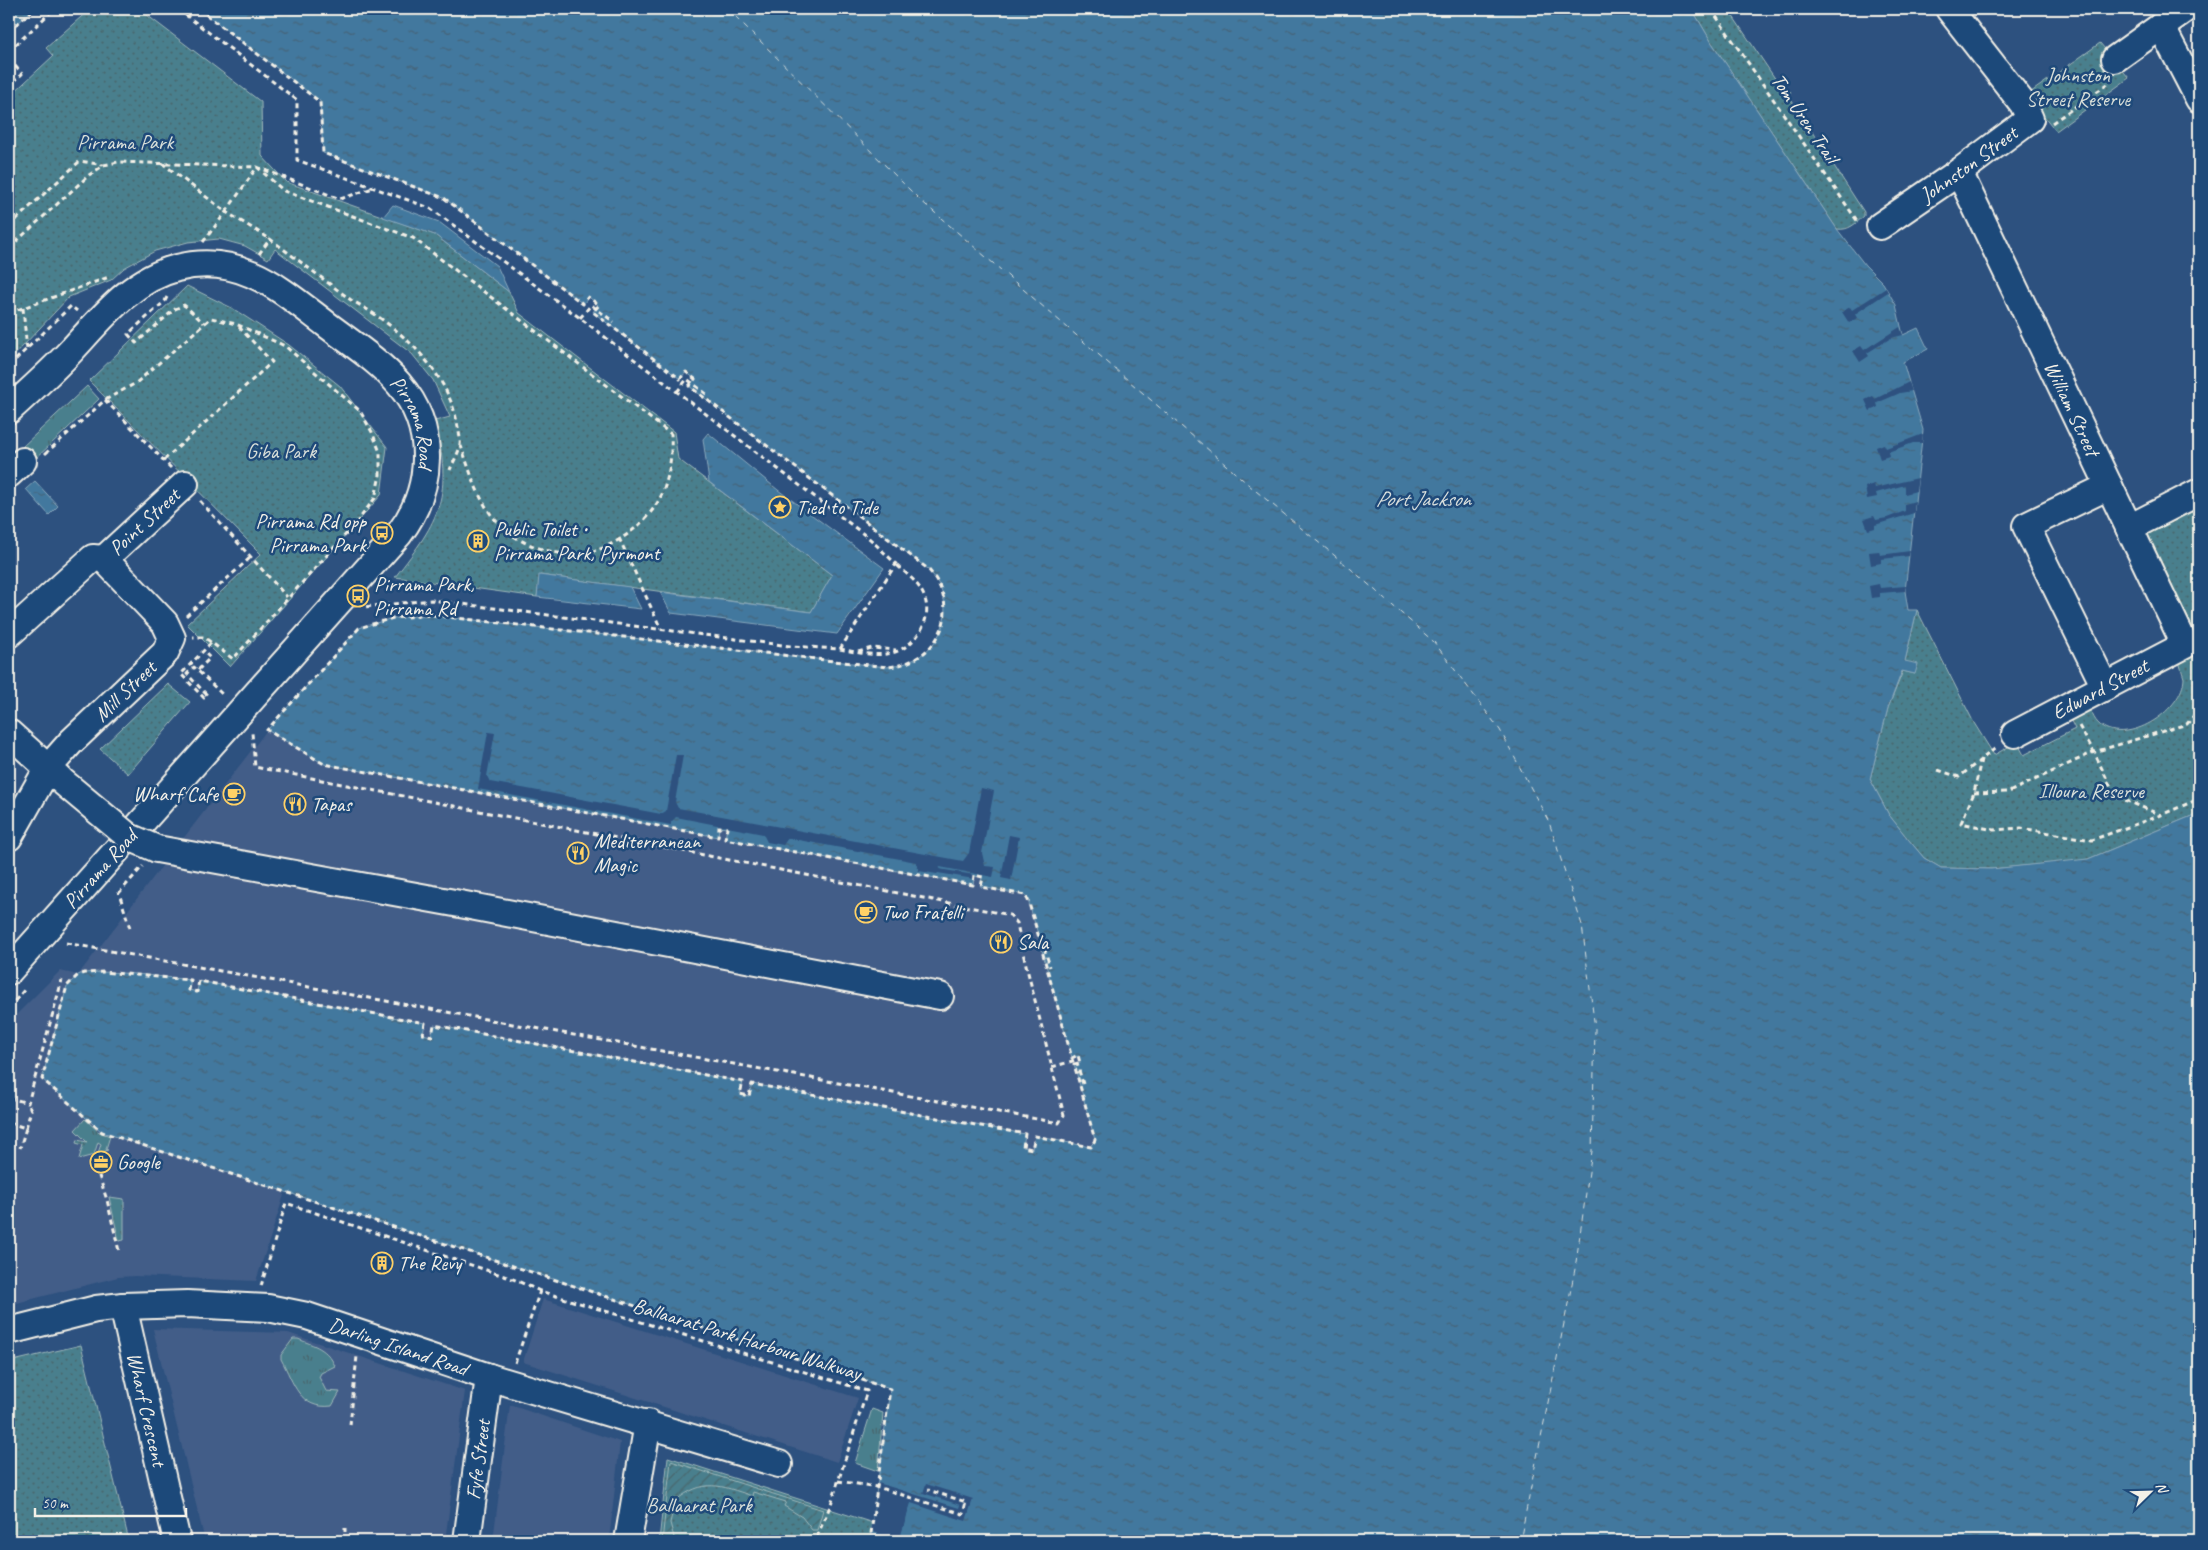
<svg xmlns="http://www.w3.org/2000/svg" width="2208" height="1550" viewBox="0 0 2208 1550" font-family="Caveat,sans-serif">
  <defs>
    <pattern id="grass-tufts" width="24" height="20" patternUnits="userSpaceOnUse" patternTransform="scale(1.25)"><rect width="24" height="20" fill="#4a7f8d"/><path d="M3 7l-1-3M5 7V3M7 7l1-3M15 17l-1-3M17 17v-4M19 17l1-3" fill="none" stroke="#4a666d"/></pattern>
    <pattern id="park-dots" width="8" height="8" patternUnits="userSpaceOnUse" patternTransform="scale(1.25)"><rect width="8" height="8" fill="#4a7f8d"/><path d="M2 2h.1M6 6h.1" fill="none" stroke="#4a666d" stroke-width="1.8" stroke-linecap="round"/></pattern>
    <pattern id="garden-furrows" width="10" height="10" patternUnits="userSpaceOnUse" patternTransform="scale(1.25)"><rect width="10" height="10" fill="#4a7f8d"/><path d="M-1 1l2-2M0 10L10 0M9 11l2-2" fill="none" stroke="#4a666d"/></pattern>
    <pattern id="water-ripples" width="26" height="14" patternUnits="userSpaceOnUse" patternTransform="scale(1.25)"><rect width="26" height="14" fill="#42789e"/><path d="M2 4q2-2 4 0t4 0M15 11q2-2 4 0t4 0" fill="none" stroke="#456276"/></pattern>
  </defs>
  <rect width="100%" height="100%" fill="#2d517f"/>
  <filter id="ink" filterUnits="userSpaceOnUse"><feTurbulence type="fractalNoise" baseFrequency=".02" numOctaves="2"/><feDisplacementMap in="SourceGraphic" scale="10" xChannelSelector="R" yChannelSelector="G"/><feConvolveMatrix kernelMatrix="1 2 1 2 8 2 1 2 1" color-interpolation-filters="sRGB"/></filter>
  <g filter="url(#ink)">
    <path fill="#425d88" d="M267,730L324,764L717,837L719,827L727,828L725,839L973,885L974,875L983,877L981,887L1025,895L1028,900L1039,940L1046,939L1048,945L1041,947L1072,1057L1078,1055L1080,1063L1074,1065L1095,1140L1094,1143L1091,1147L1035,1136L1032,1149L1023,1147L1025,1134L753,1084L749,1096L740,1094L742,1082L434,1025L432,1036L423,1034L425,1023L200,981L197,992L189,990L191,980L103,972L84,973L78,975L102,1132L285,1192L256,1281L135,1276L118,1277L9,1305V1022L60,971L78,975Z
      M543,1299L858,1398L837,1462L523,1362Z
      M153,1329L288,1333L465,1391L445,1541H205Z
      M510,1405L620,1442L609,1541H493Z"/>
    <path fill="url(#grass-tufts)" stroke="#9fb8ba" d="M87,386L99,399L34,460L22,447Z
      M85,1119L99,1132L110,1136L106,1149L108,1150L98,1153L101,1144L98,1142L94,1155L79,1159L83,1145L76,1143L77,1140L87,1142L75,1130Z
      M109,1197L124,1199V1240L119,1241Z
      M293,1339H298C315,1346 327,1348 335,1366L321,1373L319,1377L326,1391L340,1392L332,1406C299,1410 294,1383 281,1359V1355Z
      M872,1409L883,1413L878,1471L855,1463Z"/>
    <path fill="url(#park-dots)" stroke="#9fb8ba" d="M90,9H139L261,102L262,156L286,182L435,235L509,292L519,313L674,432L678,459L832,575L811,612L540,575L537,597L395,577C441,518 453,496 435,421L450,417L433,380L412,354L275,249L268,259L245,246L219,239L188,242L155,251L124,268L111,280L69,297L9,361V97L53,56L46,48Z
      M1692,9H1728L1776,80L1791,92L1788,95L1864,212V216C1856,223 1849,231 1837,229L1712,43Z
      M2100,43L2129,78L2056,131L2027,95Z
      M187,286L232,308L289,345L340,386L387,447L381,495L230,667L187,624L261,554L89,381Z
      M2199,502V813L2088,859L2076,861L1991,869L1941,868L1924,858L1908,839L1889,815L1870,779L1888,708L1903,671L1915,674L1905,661L1917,610L1974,723L1994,755L2017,742L2024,755L2075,729L2068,715L2088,705C2092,713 2095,723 2103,727C2132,744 2183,709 2184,678L2140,533Z
      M168,684L190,702L128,774L100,749Z
      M81,1345L129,1541H9V1362Z
      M668,1457L873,1523L870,1541H659Z"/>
    <path fill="url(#garden-furrows)" stroke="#9fb8ba" d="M671,1461L823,1510L817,1530H812L802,1517L784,1506L786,1502L753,1492L752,1496C720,1485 704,1478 675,1501L670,1523L675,1541H662Z"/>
    <path fill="url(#water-ripples)" stroke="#89a8bc" d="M9,9H34L9,31Z
      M199,9H1692L1712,43L1837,229L1865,265L1883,283L1896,305L1903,335L1918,328L1928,349L1903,362L1923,430L1905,591L1908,610H1917L1905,661L1918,664L1915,674L1902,671L1888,708L1870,779L1889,815L1908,839L1924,858L1941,868L1991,869L2088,859L2199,813V1541H870L890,1389L102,1132L42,1079L67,986C71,983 74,978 78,975C92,967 171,978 191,980L189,990L197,992L199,981L425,1023L423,1034L431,1036L434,1025L743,1082L740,1094L749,1096L752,1084L1025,1134L1023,1147L1032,1149L1035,1136L1090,1147L1095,1140L1074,1064L1080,1063L1079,1056L1072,1058L1041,947L1048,945L1046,939L1040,941L1028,900L1025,895L981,887L982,877L974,876L973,885L725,839L727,828L719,827L718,837L324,764L267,730L359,628L393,618L430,615L887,667C939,663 964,609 928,569L689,386L695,379L686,372L680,379L593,312L598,305L589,297L583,304L444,198L323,153L320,101Z
      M393,205L439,222L497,266L509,292L435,235L383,217Z
      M708,433L778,490L884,568L837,634L671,613L660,592L811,612L832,575L709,482L703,439Z
      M35,481L58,506L49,515L26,489Z
      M539,575L630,587L641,609L537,597Z"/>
    <path fill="#2d517f" d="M1886,288L1888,292L1855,314L1857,318L1849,323L1842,312L1850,307L1852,310Z
      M1900,327L1903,335L1891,338L1867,353L1869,356L1860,362L1853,351L1861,346L1864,350Z
      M1909,382L1912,391L1900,393L1877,403L1878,407L1870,411L1865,400L1873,396L1875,399Z
      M1923,434L1922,443H1913L1888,452L1889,456L1880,459L1876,447L1884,444L1886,448Z
      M1918,478L1916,491L1905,494V485L1876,493L1877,497L1867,499L1865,487L1874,484L1875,488Z
      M1915,501L1914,513L1875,525V528L1868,530L1864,519L1874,516L1876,520L1887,518L1905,511V504Z
      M1879,551L1880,555L1910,551L1909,556L1881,559V563L1871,565L1869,552Z
      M1879,584L1880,588L1906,586L1905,591L1880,593V597L1871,598L1869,586Z
      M488,732L495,733L487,776L490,782L661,814L666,811L676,755H683L675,802L678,808L963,861L969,853L981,788L994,791L982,853L985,866L995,867L993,877L940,867L939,869L974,875V879L938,873L937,874L919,871L916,862L788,838L783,845L767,842L763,834L676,817L671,822V825L478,789Z
      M1009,835L1019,837L1011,880L1001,878Z
      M878,1483L959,1508L960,1505L923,1493L926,1484L973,1499L966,1521L911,1503L899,1541L871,1531Z"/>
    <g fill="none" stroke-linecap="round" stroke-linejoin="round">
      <path stroke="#d9dfdd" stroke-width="1" stroke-dasharray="6 5" stroke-linecap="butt" d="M728,9L919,199L1256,491L1351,569L1434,642L1500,730L1549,822L1582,925L1595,1029L1592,1151L1575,1269L1520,1541"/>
      <g stroke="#f4f1e8" stroke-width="30">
        <g id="minor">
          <path d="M2161,26L2199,99"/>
          <path d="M2115,59L2185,9"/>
          <path id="s1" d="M1959,172L2185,645L2015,734"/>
          <path id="s2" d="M1880,226L1959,172L2030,119L2023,104L1949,9"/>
          <path id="s3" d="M9,410C29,392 50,373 69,353C101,319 130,280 177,268C240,252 280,289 326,324C351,343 379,361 399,384C437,428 433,490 399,534L9,971"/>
          <path d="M9,474L23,461"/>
          <path d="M2129,528L2199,492"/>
          <path id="s4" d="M104,559L185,484"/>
          <path d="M9,634L93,558L104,559L165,623L172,638L165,653L71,742L48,768L9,837"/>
          <path d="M2105,687L2026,526L2109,486"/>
          <path d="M9,733L60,779"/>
          <path d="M157,849L460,904L940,996"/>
          <path id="s5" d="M123,1306L177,1541"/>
          <path id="s6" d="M9,1331L96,1309L123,1306L187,1304L268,1308L307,1316L489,1377L779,1464"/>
          <path id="s7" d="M467,1541L489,1377"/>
          <path d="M628,1541L648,1423"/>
        </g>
      </g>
      <path stroke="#f4f1e8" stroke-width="3" stroke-dasharray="5 4" stroke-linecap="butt" d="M178,9L297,100V160L430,208L580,318L870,539L896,564L840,649L790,646L431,600L364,607
        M199,9L320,102L323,153L444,198L583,304L588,297L599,305L593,312L680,379L686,372L695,379L689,386L928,569C964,609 939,663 887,667L430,615L393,618L359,628L267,730L324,764L718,837L719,827L727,828L725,839L973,885L974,875L983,877L981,887L1025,895L1028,900L1040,941L1046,939L1048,945L1041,947L1072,1058L1078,1055L1080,1063L1074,1064L1095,1140L1091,1147L1035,1136L1032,1149L1023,1147L1025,1134L752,1084L749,1096L740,1094L743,1082L434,1025L432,1036L423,1034L425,1023L199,981L197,992L189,990L191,980L103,972L84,973L78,975L67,986L42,1079L102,1132L890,1389L870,1541
        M1711,9L1858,222
        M9,31L34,9
        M9,51L54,9
        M9,59L22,74L9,86
        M2052,123L2112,81
        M162,163L226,212L257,167L284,191L413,238L671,434C672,454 670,475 662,494C648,525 609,553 575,554C552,555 521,544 504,529C479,506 472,476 461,446
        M9,226L80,161L103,165
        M203,242L226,212L270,239
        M9,248L89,175L104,165L118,162L257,167L340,199L373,188
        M259,254L270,239L351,300C397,325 446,368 457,422C458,429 461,438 460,445C459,453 453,462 450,470
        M167,297L165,301L128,334L136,343L175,309L184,305L204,323
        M23,308L27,350
        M9,313L109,277
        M580,318L591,305L614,322
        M9,366L71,306L77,311
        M677,392L687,379L709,396
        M105,400L171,468
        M45,454L105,400L136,383L211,318L236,324L285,346L360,411L372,432L380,452V475L375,498L357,522L233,659L204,637H193
        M164,460L272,362L238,326
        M200,501L287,597
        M619,538L661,629
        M186,616L251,557
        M211,643L181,674L204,698L207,695L187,674L194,667L224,696
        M840,649C854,652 872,656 886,654C914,651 937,618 922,592C916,580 905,573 896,564
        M858,652L872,648L896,650
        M198,670L210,658L204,652
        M2079,726L2094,752L2115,796L2161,815
        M1981,759L1974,793L1961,823L1994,830L2021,828L2092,840L2161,815L2199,799
        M1938,770L1959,777L1997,747
        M1974,793L2009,792L2094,752L2187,724L2199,709
        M130,928L119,893L143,866
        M66,943L1059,1123L1064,1115L1022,949L1017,923L1010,915L255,767L252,733
        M1022,949L1043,943L1050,967
        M9,1008L25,989
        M1052,1067L1076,1060L1083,1084
        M9,1098L28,1103L62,980
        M9,1123L26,1128L20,1148
        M26,1128L31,1110L28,1103
        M96,1167L107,1200L119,1251
        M261,1286L286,1203L513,1279L540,1291
        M515,1363L540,1291L867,1391L831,1504L815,1541
        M350,1425L357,1356
        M838,1481L877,1487L963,1514L966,1502L928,1490
        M345,1541V1528"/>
      <use href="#minor" stroke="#1f4a7a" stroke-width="26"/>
      <g stroke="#f4f1e8" stroke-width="30" stroke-linecap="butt">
        <path id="minor-bridge" d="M63,782L129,837L157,849"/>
      </g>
      <use href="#minor-bridge" stroke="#1f4a7a" stroke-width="26"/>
    </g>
  </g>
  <defs>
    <g id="sight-ring" transform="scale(1.125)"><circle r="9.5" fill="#1f4a7a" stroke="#ffd166" stroke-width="1.5"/><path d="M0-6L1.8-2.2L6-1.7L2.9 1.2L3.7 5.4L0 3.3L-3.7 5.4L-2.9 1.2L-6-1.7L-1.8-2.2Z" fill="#ffd166"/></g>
    <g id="bus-ring" transform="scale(1.125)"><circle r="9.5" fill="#1f4a7a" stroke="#ffd166" stroke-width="1.5"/><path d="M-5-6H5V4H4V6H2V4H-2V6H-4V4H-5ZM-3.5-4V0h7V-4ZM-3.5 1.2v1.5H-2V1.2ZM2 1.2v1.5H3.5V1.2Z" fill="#ffd166"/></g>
    <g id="building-ring" transform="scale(1.125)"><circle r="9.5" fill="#1f4a7a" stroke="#ffd166" stroke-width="1.5"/><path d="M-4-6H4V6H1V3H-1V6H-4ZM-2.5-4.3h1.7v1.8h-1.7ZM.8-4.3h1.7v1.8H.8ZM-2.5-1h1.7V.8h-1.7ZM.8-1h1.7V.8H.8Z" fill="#ffd166"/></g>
    <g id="cafe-ring" transform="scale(1.125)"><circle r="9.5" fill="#1f4a7a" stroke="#ffd166" stroke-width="1.5"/><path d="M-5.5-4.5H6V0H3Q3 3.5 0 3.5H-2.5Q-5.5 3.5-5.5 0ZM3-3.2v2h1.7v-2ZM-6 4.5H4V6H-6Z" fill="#ffd166"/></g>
    <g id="restaurant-ring" transform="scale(1.125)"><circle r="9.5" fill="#1f4a7a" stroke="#ffd166" stroke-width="1.5"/><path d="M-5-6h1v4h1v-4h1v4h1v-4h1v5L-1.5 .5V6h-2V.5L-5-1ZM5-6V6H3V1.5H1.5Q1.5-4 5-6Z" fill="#ffd166"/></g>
    <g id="office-ring" transform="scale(1.125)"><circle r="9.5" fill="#1f4a7a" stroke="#ffd166" stroke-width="1.5"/><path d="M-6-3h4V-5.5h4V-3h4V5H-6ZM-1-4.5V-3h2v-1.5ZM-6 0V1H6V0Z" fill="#ffd166"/></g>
  </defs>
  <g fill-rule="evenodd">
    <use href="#sight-ring" x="780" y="507"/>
    <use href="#bus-ring" x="382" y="533"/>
    <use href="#building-ring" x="478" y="541"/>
    <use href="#bus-ring" x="358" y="596"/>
    <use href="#cafe-ring" x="234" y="794"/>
    <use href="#restaurant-ring" x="295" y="804"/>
    <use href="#restaurant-ring" x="578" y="853"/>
    <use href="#cafe-ring" x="866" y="912"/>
    <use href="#restaurant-ring" x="1001" y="942"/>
    <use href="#office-ring" x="101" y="1162"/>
    <use href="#building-ring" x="382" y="1263"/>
  </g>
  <g text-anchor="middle" stroke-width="5" stroke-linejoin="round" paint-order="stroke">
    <g font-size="21" fill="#dae0da" stroke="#1f4a7a">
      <text x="2078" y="82">Johnston<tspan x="2078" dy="24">Street Reserve</tspan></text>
      <text x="125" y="149">Pirrama Park</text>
      <text x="281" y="458">Giba Park</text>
      <text x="2091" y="798">Illoura Reserve</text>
      <text x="699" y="1512">Ballaarat Park</text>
    </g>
    <g font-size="21" fill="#f4f1e8" stroke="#1f4a7a">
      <text transform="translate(1805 118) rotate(56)" y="7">Tom Uren Trail</text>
      <text dy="7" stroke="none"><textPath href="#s2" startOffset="108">Johnston Street</textPath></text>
      <text dy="7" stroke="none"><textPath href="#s1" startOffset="262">William Street</textPath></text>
      <text dy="7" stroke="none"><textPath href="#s3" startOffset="525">Pirrama Road</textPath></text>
      <text dy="7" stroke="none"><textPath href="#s4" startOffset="55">Point Street</textPath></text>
      <text transform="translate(2100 689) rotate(-28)" y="7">Edward Street</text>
      <text transform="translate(125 691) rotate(-44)" y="7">Mill Street</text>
      <text transform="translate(100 869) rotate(-48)" y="7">Pirrama Road</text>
      <text transform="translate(747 1339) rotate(17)" y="7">Ballaarat Park Harbour Walkway</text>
      <text dy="7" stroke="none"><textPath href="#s6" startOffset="398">Darling Island Road</textPath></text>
      <text dy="7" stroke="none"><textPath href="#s5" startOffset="106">Wharf Crescent</textPath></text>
      <text dy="7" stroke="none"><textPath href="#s7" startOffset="82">Fyfe Street</textPath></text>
    </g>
    <g font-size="21" fill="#f4f1e8" stroke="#1f4a7a" text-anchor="start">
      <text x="796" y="514">Tied to Tide</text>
      <text x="366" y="528" text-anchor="end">Pirrama Rd opp<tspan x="366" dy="24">Pirrama Park</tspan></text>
      <text x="494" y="536">Public Toilet •<tspan x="494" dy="24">Pirrama Park, Pyrmont</tspan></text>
      <text x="374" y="591">Pirrama Park,<tspan x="374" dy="24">Pirrama Rd</tspan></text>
      <text x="218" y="801" text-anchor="end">Wharf Cafe</text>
      <text x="311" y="811">Tapas</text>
      <text x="594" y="848">Mediterranean<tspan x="594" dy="24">Magic</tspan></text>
      <text x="882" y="919">Two Fratelli</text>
      <text x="1017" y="949">Sala</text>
      <text x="117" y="1169">Google</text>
      <text x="398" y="1270">The Revy</text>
    </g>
    <g font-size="22" font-style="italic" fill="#d9dfdd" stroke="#1f4a7a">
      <text x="1423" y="506">Port Jackson</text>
    </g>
  </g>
  <rect width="2208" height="1550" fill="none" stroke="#1f4a7a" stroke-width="30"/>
  <rect x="15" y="15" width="2178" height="1520" fill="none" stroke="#f4f1e8" stroke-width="2" filter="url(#ink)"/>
  <g transform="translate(2150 1492) rotate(67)" stroke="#1f4a7a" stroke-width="4" paint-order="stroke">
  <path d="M0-4L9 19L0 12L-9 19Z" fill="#f4f1e8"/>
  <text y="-8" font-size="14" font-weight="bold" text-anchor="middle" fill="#f4f1e8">N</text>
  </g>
  <path d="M35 1508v8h151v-8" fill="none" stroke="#f4f1e8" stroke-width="2.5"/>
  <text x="42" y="1508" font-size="15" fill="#f4f1e8" stroke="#1f4a7a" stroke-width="4" paint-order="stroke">50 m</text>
</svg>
